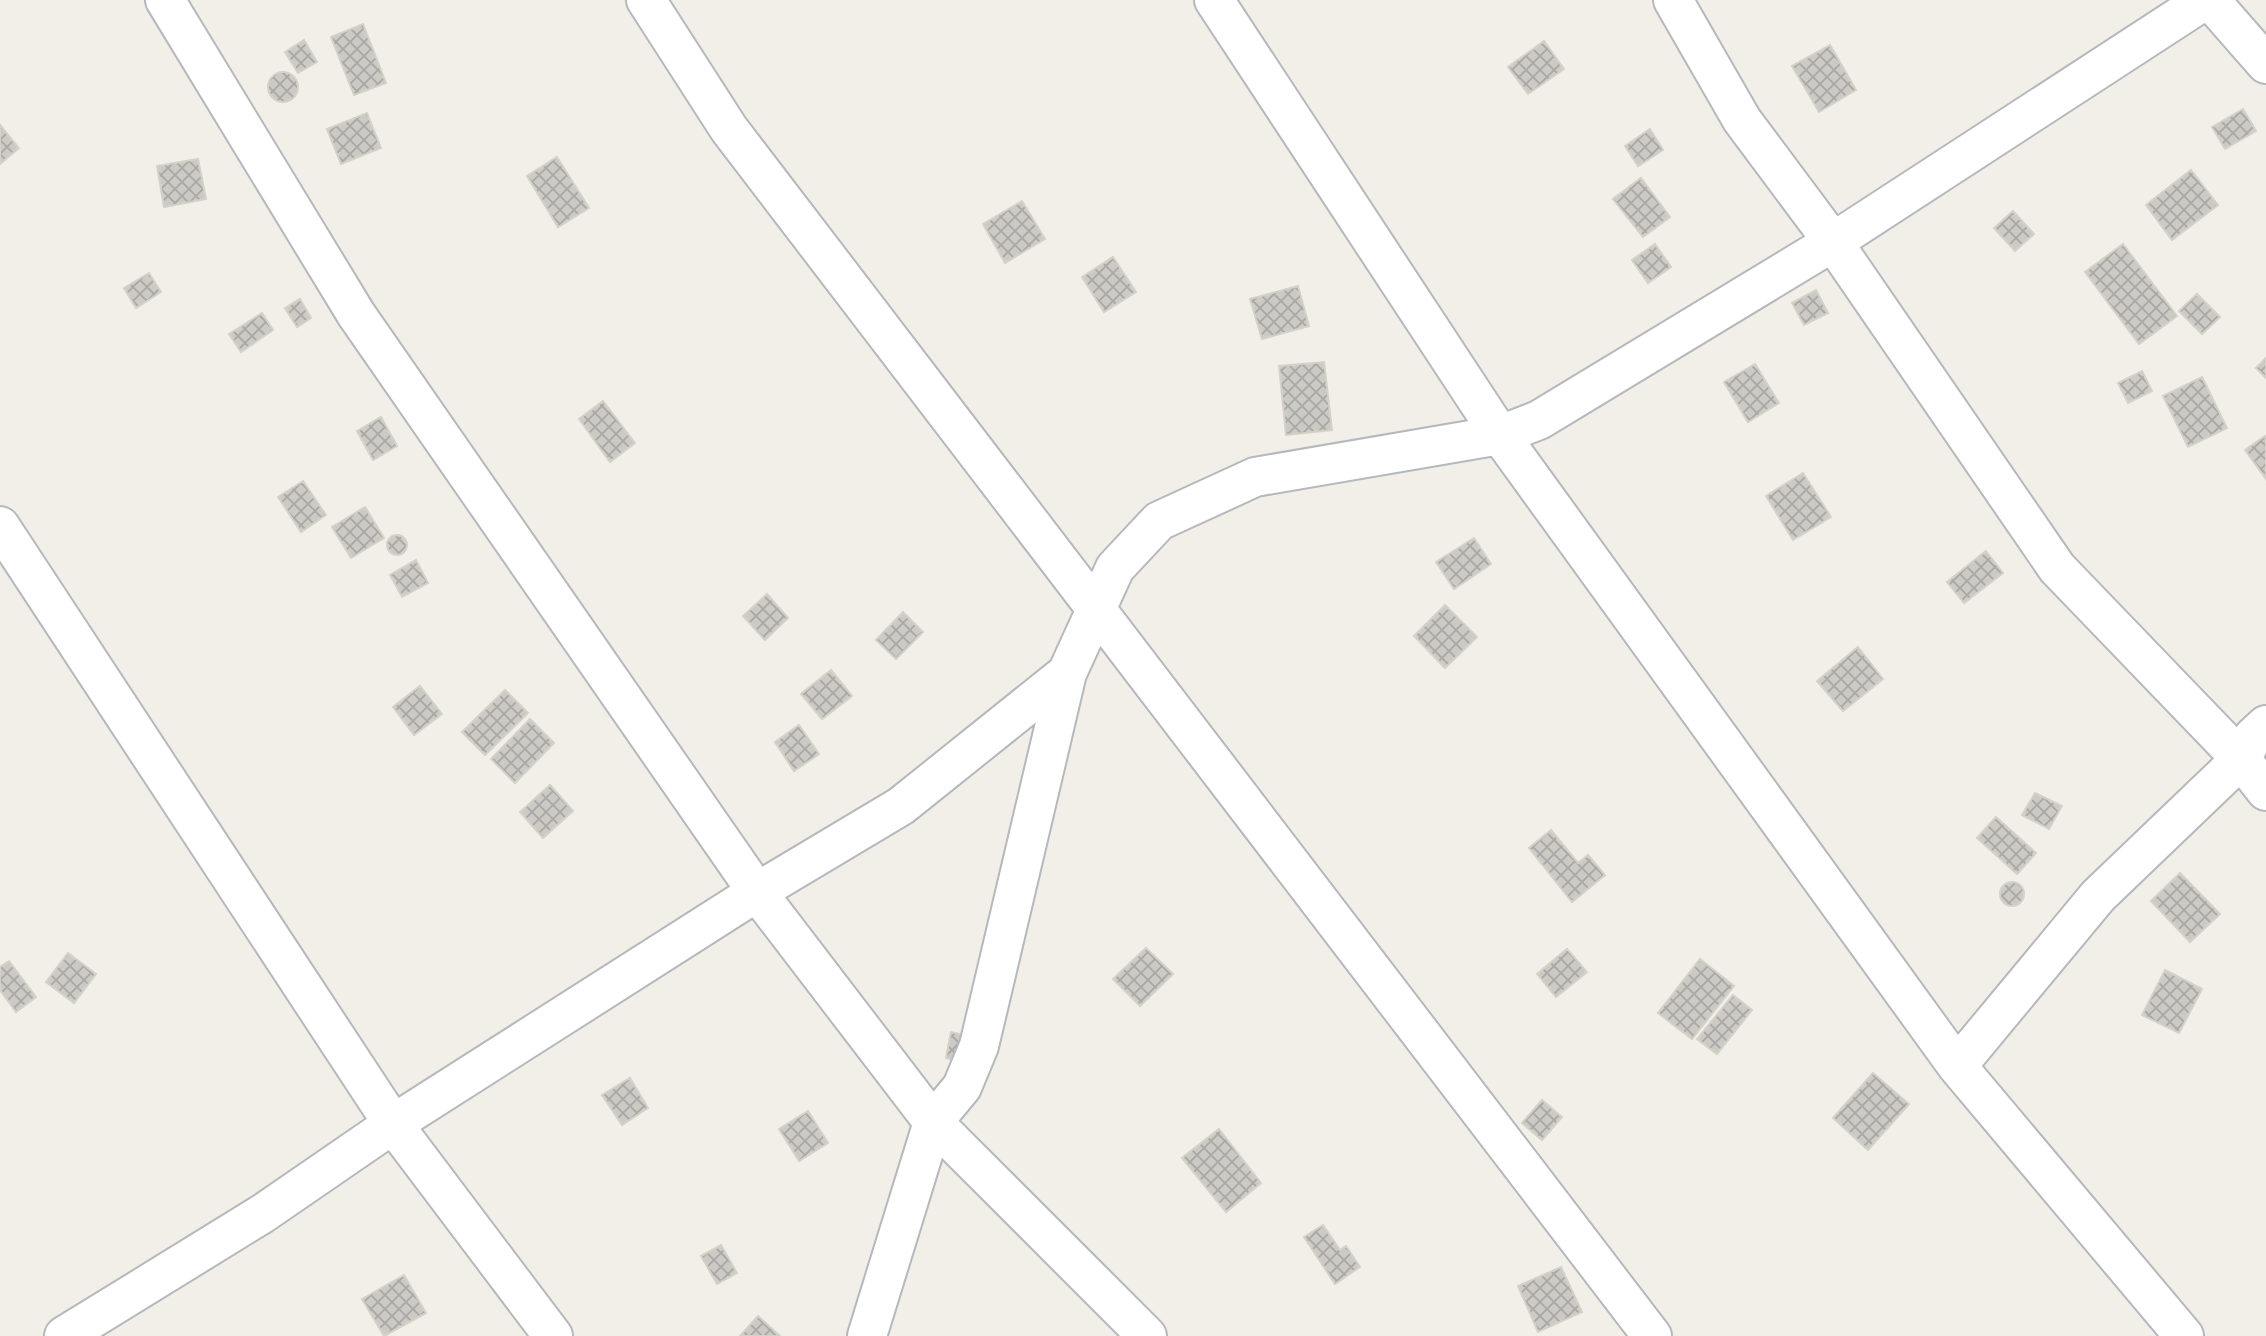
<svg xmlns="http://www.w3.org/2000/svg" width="2266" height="1336" viewBox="0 0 2266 1336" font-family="Cabin,sans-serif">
  <defs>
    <pattern id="building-cross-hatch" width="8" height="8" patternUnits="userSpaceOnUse" patternTransform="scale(1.75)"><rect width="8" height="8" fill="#cccac5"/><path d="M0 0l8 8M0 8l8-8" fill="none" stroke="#a9a8a4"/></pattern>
  </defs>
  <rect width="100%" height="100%" fill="#f1efe8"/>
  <path fill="url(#building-cross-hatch)" stroke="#d6d1c6" stroke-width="2" d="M363,24L386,83L354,95L331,37Z
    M304,40L317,62L298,73L285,52Z
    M1544,41L1564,69L1528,94L1508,67Z
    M1830,45L1856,90L1819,112L1792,66Z
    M268 87a15 15 0 1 1 30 0a15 15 0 1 1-30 0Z
    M2243,109L2256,131L2225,149L2212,127Z
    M367,113L381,148L341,164L327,129Z
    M0,125L19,148L0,164Z
    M1650,129L1663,150L1638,166L1625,146Z
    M557,157L589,208L558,227L527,176Z
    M198,159L206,199L164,207L157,166Z
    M2191,170L2218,205L2172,240L2146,205Z
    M1641,178L1670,217L1643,237L1613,199Z
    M1022,201L1045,239L1005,263L983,224Z
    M2013,211L2034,234L2015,251L1994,228Z
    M1655,244L1671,267L1648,283L1632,260Z
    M2123,244L2177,316L2139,344L2085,272Z
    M1113,257L1136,292L1104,312L1082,277Z
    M149,273L161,292L136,308L124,288Z
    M1298,286L1309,326L1262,339L1250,299Z
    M1816,290L1828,313L1804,325L1792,303Z
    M2197,294L2220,317L2202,334L2179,311Z
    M300,299L311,318L297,327L285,308Z
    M262,313L273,330L241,352L229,334Z
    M2266,358V378L2256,368Z
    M1324,362L1332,430L1286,435L1279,366Z
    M1755,364L1779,403L1748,422L1724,382Z
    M2142,371L2152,391L2128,403L2118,383Z
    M2202,377L2227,428L2188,447L2163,396Z
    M603,401L635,443L610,462L579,419Z
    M381,417L397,446L373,460L357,431Z
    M2265,436L2266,438V479L2245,450Z
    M1803,473L1831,517L1793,540L1766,496Z
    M303,481L326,515L301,532L278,497Z
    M365,507L384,538L351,558L332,527Z
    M387 545a10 10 0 1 1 20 0a10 10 0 1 1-20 0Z
    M1474,538L1491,564L1454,589L1436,562Z
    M1986,551L2003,573L1964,603L1947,582Z
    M416,560L428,583L402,597L390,575Z
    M767,594L788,618L765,640L743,616Z
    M1445,605L1477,637L1445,668L1414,636Z
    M903,612L923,632L896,659L876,640Z
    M1858,647L1883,679L1843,711L1817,681Z
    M831,670L852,696L822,719L801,694Z
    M420,686L442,714L414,735L393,707Z
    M505,690L528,713L485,755L462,732Z
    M530,719L554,743L515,783L491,759Z
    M799,725L819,754L794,771L775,742Z
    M550,785L573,811L543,838L520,812Z
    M2035,793L2062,806L2049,829L2022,815Z
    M1996,817L2036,853L2017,874L1977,838Z
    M1551,830L1578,863L1588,855L1605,875L1572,902L1529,848Z
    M2180,873L2220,914L2190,942L2151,901Z
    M2000 894a12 12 0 1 1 24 0a12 12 0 1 1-24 0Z
    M1146,948L1173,974L1140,1006L1113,979Z
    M1567,949L1587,972L1556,997L1537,974Z
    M68,953L96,974L74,1003L46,982Z
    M1700,959L1734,986L1692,1039L1658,1013Z
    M9,961L36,997L16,1012L0,990V967Z
    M2165,970L2202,989L2179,1033L2142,1015Z
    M1733,995L1752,1010L1717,1054L1697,1039Z
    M951,1032L963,1035L957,1061L946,1058Z
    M1873,1073L1909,1104L1868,1150L1833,1118Z
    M630,1078L648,1108L622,1125L602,1095Z
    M1542,1100L1562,1117L1542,1140L1522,1123Z
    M808,1111L828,1143L799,1161L779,1129Z
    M1219,1129L1261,1183L1226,1212L1182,1158Z
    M1323,1225L1340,1250L1346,1246L1360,1267L1335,1284L1304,1237Z
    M721,1245L737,1273L717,1284L701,1256Z
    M1561,1267L1582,1312L1538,1332L1518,1286Z
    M404,1275L426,1313L384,1336L362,1299Z
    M758,1316L780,1336H740Z"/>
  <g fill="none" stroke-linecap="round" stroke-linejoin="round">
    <g stroke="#b5b8bc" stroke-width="42">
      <path id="street" d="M165,0L356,314L757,892L933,1122L867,1336
        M646,0L729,129L1652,1336
        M1214,0L1500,435L1957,1066L2184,1336
        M1673,0L1742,120L1833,242L2057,568L2241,759L2266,791
        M2210,0L2266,64
        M0,526L393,1124L553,1336
        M1067,673L979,1046L962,1087L933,1122L1147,1336
        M1957,1066L2098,896L2241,759L2253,737L2266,725
        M64,1336L262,1214L393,1124L757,892L901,806L1067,673L1115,568L1159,521L1255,477L1500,435L1539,420L1833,242L2205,0"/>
    </g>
    <use href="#street" stroke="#fff" stroke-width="38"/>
  </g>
</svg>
